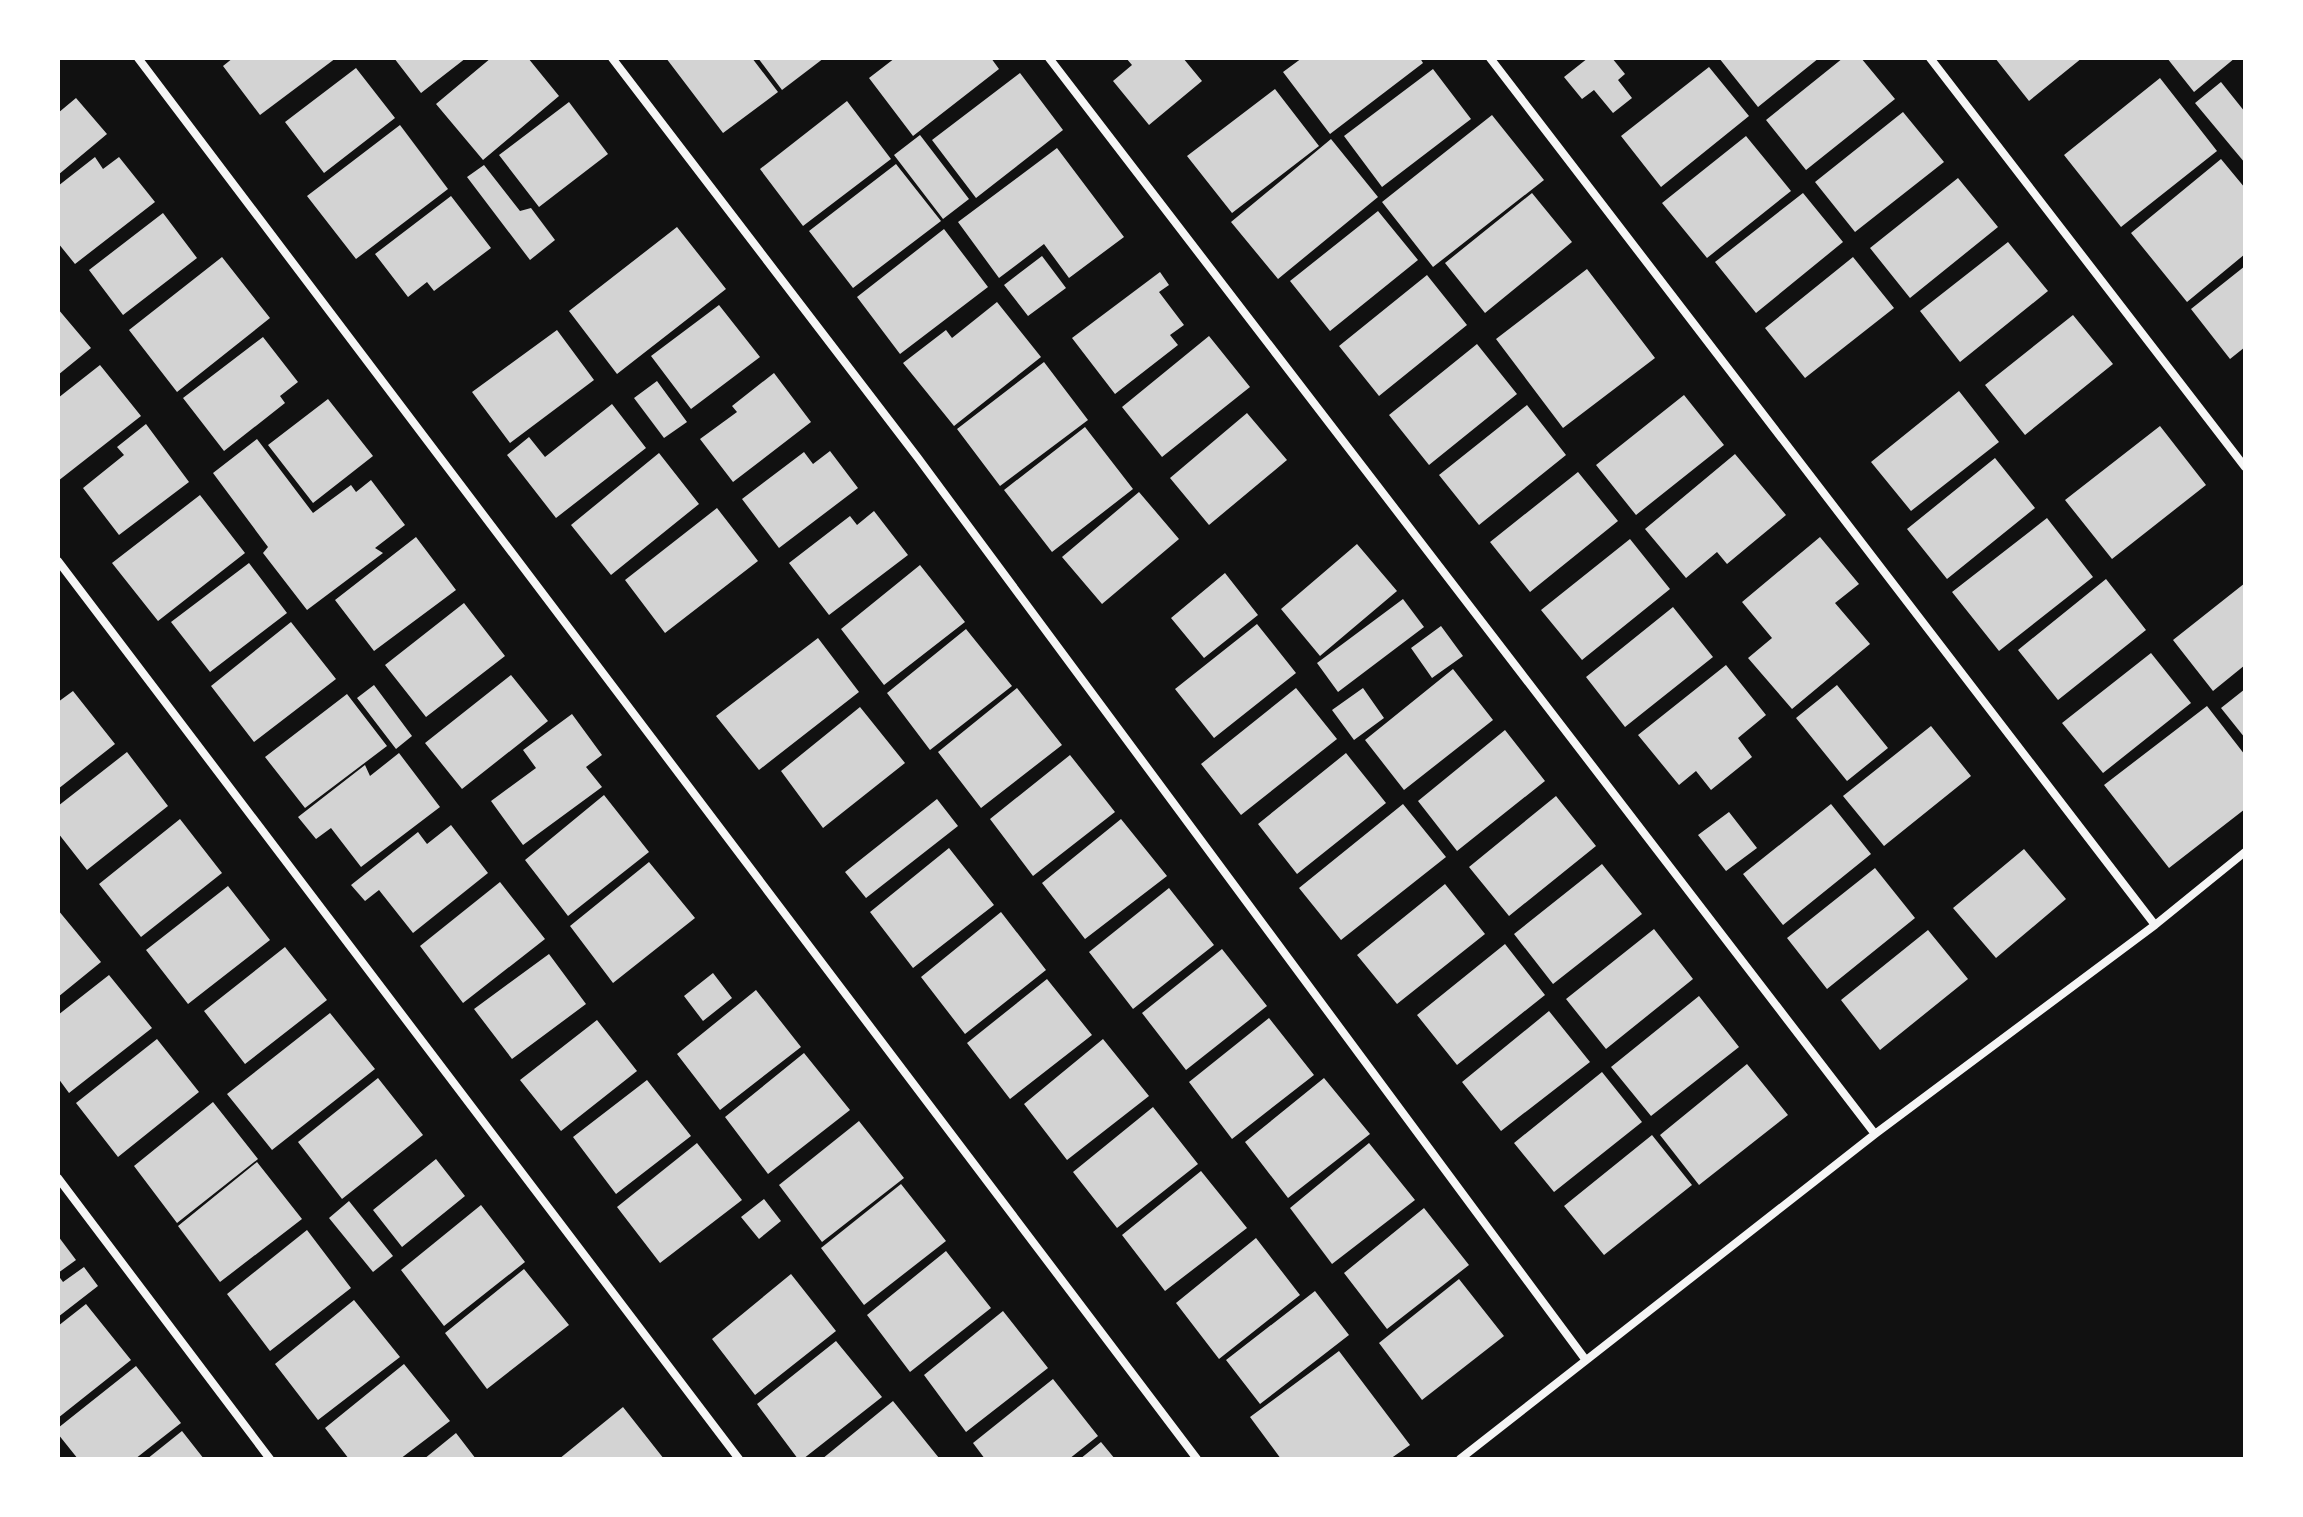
<svg xmlns="http://www.w3.org/2000/svg" width="2303" height="1517" viewBox="0 0 2303 1517" font-family="Karla,sans-serif">
  <rect width="100%" height="100%" fill="#111"/>
  <path fill="#d3d3d3" d="M233,58H336L260,115L223,66Z
    M394,58H466L421,93Z
    M491,58H528L559,96L483,160L436,104Z
    M666,58H752L778,92L723,133Z
    M758,58H824L782,90Z
    M895,58H991L999,69L913,136L869,78Z
    M1126,58H1183L1202,81L1149,125L1113,81L1132,65Z
    M1302,58H1420L1423,63L1330,134L1283,72Z
    M1588,58H1612L1625,74L1618,80L1632,98L1613,113L1594,90L1582,99L1564,77Z
    M1719,58H1819L1758,107Z
    M1843,58H1861L1895,99L1806,170L1766,120Z
    M1995,58H2082L2029,101Z
    M2167,58H2235L2194,92Z
    M1709,67L1749,116L1661,187L1621,136Z
    M356,68L395,118L324,173L285,122Z
    M1433,69L1471,119L1382,187L1344,136Z
    M1020,73L1063,130L976,198L932,140Z
    M2160,78L2217,151L2121,227L2064,155Z
    M2221,82L2245,112V163L2195,103Z
    M1275,89L1319,146L1232,213L1187,156Z
    M76,98L107,134L58,175V113Z
    M847,101L891,159L803,226L760,169Z
    M569,102L608,154L539,207L499,155Z
    M1903,112L1944,162L1855,232L1815,182Z
    M1492,115L1544,180L1433,267L1382,202Z
    M400,125L448,189L356,259L307,196Z
    M920,135L969,199L943,219L894,155Z
    M1746,136L1791,191L1707,258L1662,203Z
    M1331,139L1378,197L1278,279L1231,222Z
    M1057,148L1124,237L1069,278L1044,244L999,278L958,222Z
    M95,157L103,169L119,157L155,202L75,264L58,243V186Z
    M2221,159L2245,188V254L2187,302L2131,233Z
    M896,164L941,221L853,288L809,231Z
    M484,165L520,211L531,208L555,240L530,260L467,177Z
    M1958,178L1998,227L1910,298L1870,248Z
    M1532,193L1572,242L1485,313L1445,263Z
    M1803,193L1843,242L1756,313L1715,262Z
    M451,196L491,248L434,291L427,282L408,297L375,254Z
    M1378,211L1418,260L1330,331L1290,281Z
    M163,213L197,258L123,315L89,270Z
    M677,227L726,289L617,374L569,311Z
    M944,229L988,287L900,354L857,297Z
    M2008,242L2048,291L1960,362L1920,311Z
    M1042,256L1066,288L1028,316L1004,285Z
    M222,257L270,318L177,392L129,330Z
    M1853,257L1894,308L1805,378L1765,328Z
    M2245,266V347L2230,359L2191,309Z
    M1587,269L1655,358L1563,428L1496,339Z
    M1160,272L1169,285L1159,292L1184,325L1170,335L1178,345L1115,394L1072,338Z
    M1427,275L1467,325L1379,396L1339,346Z
    M997,302L1041,357L954,426L903,363L946,330L952,338Z
    M719,305L760,357L691,409L651,356Z
    M58,309L91,348L58,375Z
    M2073,315L2113,364L2025,435L1985,385Z
    M557,330L594,380L510,443L472,392Z
    M1209,336L1250,387L1162,457L1122,407Z
    M263,337L298,382L280,396L285,403L224,451L183,398Z
    M1477,344L1517,394L1429,465L1389,415Z
    M1044,362L1088,420L1000,486L957,429Z
    M100,365L141,416L58,481V398Z
    M774,373L811,422L733,482L700,439L737,412L732,406Z
    M657,381L687,422L664,438L634,398Z
    M1959,391L1999,442L1911,511L1871,462Z
    M1684,395L1724,445L1636,515L1596,465Z
    M328,399L373,456L313,503L268,445Z
    M612,404L646,448L556,518L507,455L529,437L545,457Z
    M1527,405L1566,455L1479,525L1439,475Z
    M1247,413L1287,460L1209,525L1170,478Z
    M146,424L189,482L119,535L83,488L124,455L117,447Z
    M2160,426L2206,485L2112,559L2065,500Z
    M1085,427L1133,489L1052,552L1004,490Z
    M257,439L313,513L351,485L356,492L371,480L405,525L375,548L383,553L307,610L263,553L268,547L213,473Z
    M830,451L858,488L779,548L742,499L804,452L813,464Z
    M659,453L699,504L611,575L571,525Z
    M1735,454L1786,515L1727,564L1717,552L1686,578L1645,529Z
    M1995,458L2035,508L1947,579L1907,529Z
    M1578,472L1618,521L1530,592L1490,542Z
    M1139,492L1179,539L1102,604L1062,557Z
    M200,495L245,553L158,621L112,563Z
    M717,508L758,561L665,633L625,580Z
    M874,511L908,555L829,615L789,563L850,516L857,525Z
    M2047,518L2093,577L1999,651L1952,592Z
    M416,537L456,590L374,651L335,600Z
    M1820,537L1859,584L1835,603L1870,644L1792,709L1748,658L1772,638L1742,602Z
    M1630,539L1670,589L1582,660L1541,610Z
    M1357,544L1397,591L1320,656L1281,609Z
    M249,563L287,613L210,672L171,622Z
    M920,565L965,622L884,685L841,629Z
    M1225,573L1258,615L1204,658L1171,618Z
    M2106,579L2146,630L2058,700L2018,650Z
    M2245,583V665L2213,691L2173,640Z
    M1403,599L1424,627L1338,692L1317,663Z
    M464,603L505,656L426,717L385,665Z
    M1673,607L1713,657L1625,727L1586,677Z
    M291,622L336,679L254,742L211,686Z
    M1257,624L1296,673L1214,738L1175,689Z
    M1441,626L1463,656L1432,678L1411,648Z
    M966,629L1012,686L930,750L887,693Z
    M818,638L859,692L759,770L716,716Z
    M2151,653L2191,703L2103,773L2062,723Z
    M1726,665L1766,715L1738,738L1752,757L1711,790L1696,771L1679,785L1638,735Z
    M1453,669L1493,720L1404,790L1365,740Z
    M511,675L548,721L462,789L425,743Z
    M374,685L412,736L396,749L357,698Z
    M1837,685L1888,748L1847,781L1796,718Z
    M1017,688L1062,745L981,808L938,752Z
    M1296,688L1337,739L1241,815L1201,764Z
    M1363,688L1384,718L1354,740L1332,710Z
    M2245,689V738L2221,708Z
    M73,691L115,744L58,789V702Z
    M347,694L387,746L305,808L265,757Z
    M2207,706L2245,755V809L2169,868L2104,785Z
    M860,707L905,763L823,828L781,771Z
    M572,714L602,755L586,767L602,787L523,845L491,801L536,768L523,750Z
    M1931,726L1971,776L1884,846L1843,796Z
    M1505,730L1545,781L1457,851L1418,801Z
    M127,752L168,806L87,870L58,833V806Z
    M399,753L440,807L361,867L331,828L316,839L298,817L365,765L370,776Z
    M1346,753L1386,803L1297,874L1258,824Z
    M1070,755L1115,812L1033,876L990,819Z
    M604,795L649,852L568,916L525,860Z
    M1556,796L1596,846L1509,916L1469,867Z
    M937,799L958,826L866,898L845,872Z
    M1403,804L1446,857L1341,940L1299,888Z
    M1831,804L1871,854L1783,925L1743,874Z
    M1729,812L1757,848L1726,871L1698,835Z
    M180,819L222,873L141,937L99,884Z
    M1121,819L1167,876L1085,939L1042,883Z
    M451,825L488,873L413,933L379,890L365,901L351,885L418,832L427,844Z
    M949,848L994,905L913,968L870,912Z
    M2024,849L2066,899L1996,958L1953,908Z
    M649,862L695,918L613,983L570,926Z
    M1602,864L1642,914L1553,984L1514,934Z
    M1875,868L1915,918L1827,989L1787,938Z
    M500,882L545,939L463,1003L420,946Z
    M1445,884L1485,934L1397,1004L1357,955Z
    M228,886L270,940L188,1004L146,950Z
    M1169,888L1214,945L1133,1009L1089,952Z
    M58,910L101,962L58,997Z
    M1001,912L1046,970L965,1034L921,977Z
    M1654,929L1693,979L1606,1049L1566,999Z
    M1928,930L1968,979L1880,1050L1841,1000Z
    M1505,944L1545,995L1457,1065L1417,1015Z
    M285,947L327,1000L245,1064L204,1011Z
    M1222,949L1267,1006L1186,1070L1142,1013Z
    M549,954L586,1004L512,1059L474,1009Z
    M713,973L732,998L703,1021L684,996Z
    M109,975L152,1028L69,1093L58,1078V1015Z
    M1047,979L1092,1035L1010,1099L967,1043Z
    M756,990L801,1047L720,1110L677,1054Z
    M1699,996L1739,1047L1651,1116L1611,1067Z
    M1549,1011L1590,1062L1501,1131L1462,1082Z
    M330,1013L375,1069L272,1150L227,1094Z
    M1269,1018L1314,1075L1232,1139L1189,1082Z
    M597,1020L637,1071L561,1131L520,1080Z
    M157,1039L199,1092L118,1157L76,1103Z
    M1103,1039L1149,1096L1067,1160L1024,1104Z
    M804,1053L850,1110L768,1174L725,1117Z
    M1747,1064L1788,1115L1699,1185L1660,1135Z
    M1602,1072L1642,1122L1554,1192L1514,1143Z
    M378,1078L423,1135L342,1199L298,1142Z
    M1324,1078L1370,1134L1288,1198L1245,1142Z
    M647,1080L691,1136L616,1194L573,1137Z
    M213,1102L258,1159L177,1223L134,1166Z
    M1153,1107L1198,1164L1117,1228L1073,1172Z
    M859,1121L904,1178L822,1242L779,1185Z
    M1652,1135L1692,1185L1604,1255L1564,1206Z
    M697,1143L742,1200L660,1263L617,1207Z
    M1369,1143L1415,1200L1332,1264L1290,1208Z
    M436,1159L465,1196L402,1247L373,1210Z
    M257,1162L302,1219L220,1282L178,1226Z
    M1201,1171L1247,1228L1165,1291L1122,1235Z
    M901,1184L946,1241L864,1305L821,1248Z
    M764,1199L781,1221L759,1239L741,1217Z
    M349,1201L393,1256L373,1272L329,1218Z
    M481,1205L525,1262L444,1326L401,1270Z
    M1424,1208L1469,1265L1387,1329L1344,1273Z
    M307,1230L351,1288L270,1351L227,1294Z
    M58,1236L76,1260L58,1273Z
    M1256,1238L1300,1295L1219,1359L1176,1303Z
    M946,1251L991,1308L910,1372L867,1315Z
    M84,1267L98,1286L58,1317V1275L63,1282Z
    M524,1269L569,1325L487,1389L445,1333Z
    M791,1274L836,1331L755,1395L712,1339Z
    M1459,1279L1504,1336L1422,1400L1379,1343Z
    M1315,1291L1349,1335L1260,1404L1226,1360Z
    M354,1300L400,1357L318,1420L275,1364Z
    M86,1304L131,1360L58,1418V1326Z
    M1003,1311L1048,1368L966,1432L924,1375Z
    M836,1341L882,1397L803,1459H798L757,1404Z
    M1339,1351L1410,1445L1390,1459H1281L1250,1417Z
    M404,1364L450,1421L400,1459H349L325,1428Z
    M136,1366L181,1423L135,1459H78L58,1434V1428Z
    M1053,1379L1098,1436L1069,1459H985L973,1443Z
    M893,1401L939,1458L822,1459Z
    M623,1407L664,1459H559Z
    M182,1431L204,1459H147Z
    M456,1433L476,1459H424Z
    M1101,1442L1115,1459H1080Z"/>
  <g fill="none" stroke-linecap="round" stroke-linejoin="round">
    <path stroke="#f5f5f5" stroke-width="8" d="M138,58L1197,1459
      M612,58L918,458L1585,1359
      M1049,58L1875,1134
      M1490,58L2155,925
      M1930,58L2245,467
      M58,561L739,1459
      M58,1178L270,1459
      M1460,1459L1875,1134L2155,925L2245,852"/>
  </g>
  <rect width="2303" height="1517" fill="none" stroke="#ffffff" stroke-width="120"/>
</svg>
